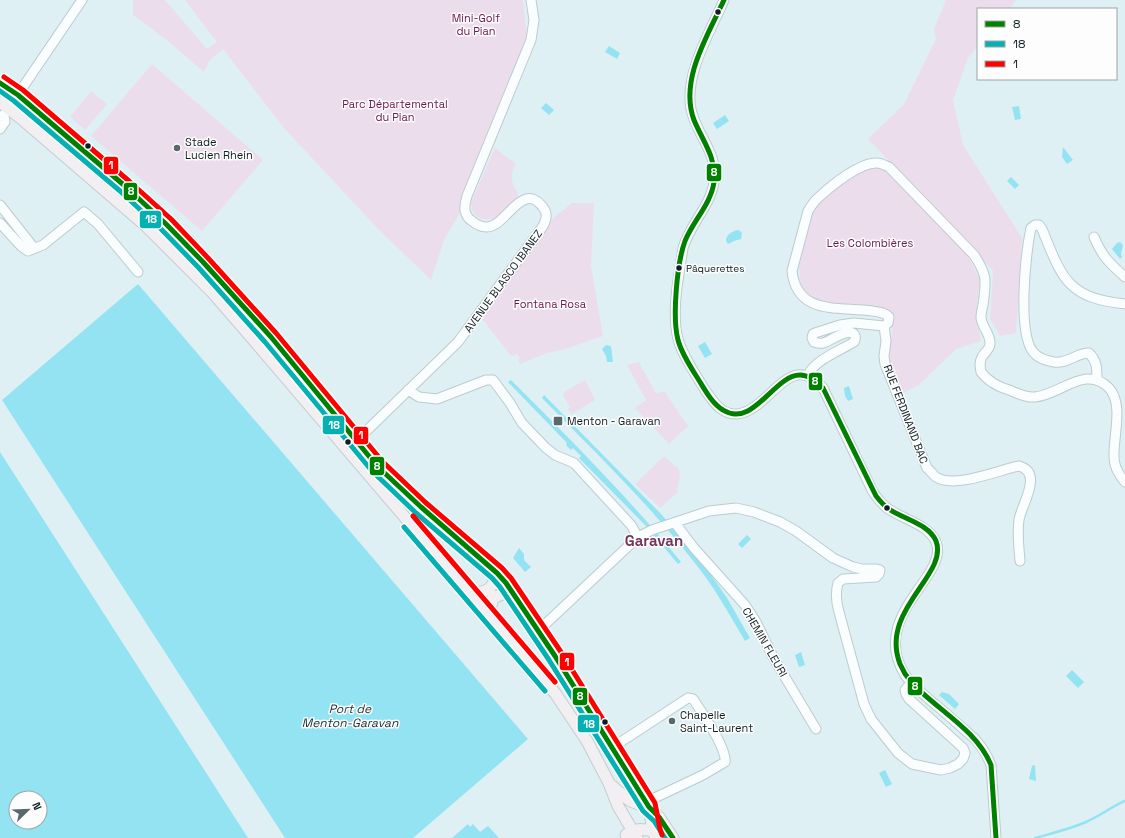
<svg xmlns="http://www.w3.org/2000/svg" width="1125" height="838" viewBox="0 0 1125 838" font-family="'Space Grotesk',sans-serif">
  <rect width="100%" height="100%" fill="#dff0f4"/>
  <path fill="#ecddec" d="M133,0H165L207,49L217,42L185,0H523L527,38L511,79L462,196L461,211L444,240L431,280L378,229L284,128L223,49L210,60L204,72L168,41L133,15Z
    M946,0H1016L1009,9H978V46L968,58L953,100L963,145L1022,238L1016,333L1000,336L990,319L993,271L868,139L904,104L936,39L934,29Z
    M152,64L263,160L202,231L91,136Z
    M91,91L107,104L85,130L70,117Z
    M495,148L516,164C509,176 511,182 518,193L517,200C507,209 495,224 480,218C473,215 472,209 471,202Z
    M869,167H882L887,170L967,254L980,280L976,315L981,341L956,349L919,385L903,393C898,383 891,372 890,361C888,345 897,326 888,312L868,305L843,306L820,302L807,295L800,285L799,269L804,240L812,215L817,204L844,182Z
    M572,203H594L591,266L603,336L562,350L547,353L520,364L518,360L520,358L517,354L511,356L480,316L549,225L553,218Z
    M639,362L656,394L664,391L688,426L669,444L635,408L646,400L627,365Z
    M585,380L595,400L572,414L568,410L570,407L563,395L564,392Z
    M664,456L679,469L680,475L677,493L660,508L635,484Z"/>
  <path fill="#93e3f3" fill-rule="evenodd" d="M609,46L620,53L617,59L605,52Z
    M546,103L554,110L549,115L541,108Z
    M1019,106L1021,119L1015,120L1012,107Z
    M725,115L729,121L717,129L713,123Z
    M1063,147L1073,160L1067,164L1062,157Z
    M1011,177L1019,185L1015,189L1007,181Z
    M737,230L740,231L742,233L741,239L734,241L728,244L726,241C726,235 731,232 737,230Z
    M1120,242L1123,245L1121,254L1122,257L1120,259L1112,249L1117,243Z
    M138,284L528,739L413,838H285L2,400Z
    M705,342L712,354L705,358L698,346Z
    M606,345L611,346L613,362H607L606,356L602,349Z
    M511,380C570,439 629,498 681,562L678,564L647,527L579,458L581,456L573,448L571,450L566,445L567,443L508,382Z
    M849,386L853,399L848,401L845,396L844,388Z
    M544,395L662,515C685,542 708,569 727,598C735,611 742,625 750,638L745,641C729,614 714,586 694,562C648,503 594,451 542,398Z
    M0,452L248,838H0ZM16,798H40V822H16Z
    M747,535L751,539L742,548L738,544Z
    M519,548L524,554V560L531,567L525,572L513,558Z
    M801,652L805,665L799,667L795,655Z
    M1072,670L1084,682L1078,688L1066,676Z
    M942,692L949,694L959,704L955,709L939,695Z
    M1034,765L1035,766L1036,781L1029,779L1032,766Z
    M885,770L892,784L886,787L879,773Z
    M468,824L470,827L473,824L480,832L488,826L499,838H452Z"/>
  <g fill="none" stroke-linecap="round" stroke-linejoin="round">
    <path stroke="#93e3f3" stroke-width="2.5" d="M1035,838C1053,833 1070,829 1086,822C1100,816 1111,807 1125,801"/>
    <g stroke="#bbcbce" stroke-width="11">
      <path id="minor" d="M724,0C711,31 684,74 691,109C696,135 719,153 714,182C711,205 690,224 683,248C679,275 671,311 678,339C683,357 695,373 705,390C713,401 721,415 737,414C770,411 789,348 823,388L873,492C877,498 881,503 887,508C902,519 928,524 936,542C950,576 868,615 905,675C912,685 922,693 931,701C946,713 960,726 975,739C982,747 987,755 991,765L996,838
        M0,116L4,115L82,0
        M0,129L5,122L4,115
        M0,205L34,248
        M0,223L21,246L28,251L43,245L84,212L98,224L138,272
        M1094,237C1102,256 1109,263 1125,277
        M884,326L886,341L884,356L885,364L927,468C930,470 933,475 936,477C954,489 999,470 1019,466C1044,473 1021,505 1019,520C1017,533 1019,548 1020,561
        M808,375C815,360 839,351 854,342C855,340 856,339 855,336C851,325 829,342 823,343C820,344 817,343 814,342L812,338L813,334L815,333L840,325L854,323L884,326L888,323L889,317C884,312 879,312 872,311C839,306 797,316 792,271L808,211C811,206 814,201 819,197C831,186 861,161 878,163C881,163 886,166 889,167L974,255C988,276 986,281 983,305C982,309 981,314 981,318C982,327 991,335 990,344C990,349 984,353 982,357C979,362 980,367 981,372C989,382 997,386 1009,390C1017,393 1026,398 1035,397C1060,395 1086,364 1109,388C1124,404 1113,437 1114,457C1114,466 1119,475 1125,482
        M1097,380C1097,368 1097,361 1089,353C1076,353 1068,364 1054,362C1048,361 1039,358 1035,354C1016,337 1026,251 1031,228L1035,225H1039L1042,229C1062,278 1067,298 1125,304
        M408,390L419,397L437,399L486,380H493L510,403L522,423L546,448L555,455L574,463L631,525L638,537
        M355,442L458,342L543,226C547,218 548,213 542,206C538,201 532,197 526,199C507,205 497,241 472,221C463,215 464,206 467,196L531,40L534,20L531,0
        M675,523L694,548L745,605L756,622L773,657L816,729
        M538,631L638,537L652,530L709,511L736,508L754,512L780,522L796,531L833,558L853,567L862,569H876L880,570L879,574L876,577L843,579L838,583C835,594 836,602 839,612L864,704L871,719L898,753L912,764L941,770L950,768L958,764L963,759L965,753L963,748L909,699L906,694L905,690L911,683
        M613,747L688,698L693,699C701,711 727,748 725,762L703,775L646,802"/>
    </g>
    <g stroke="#c4cccf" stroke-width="13">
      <path id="major" d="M0,83L18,95C74,144 134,190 186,244C232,293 277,343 319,395C338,419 356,444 377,466C414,504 457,538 497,573L506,583L555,656L649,807L659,817L673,838
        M0,102L23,120L145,225L212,292L251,337L555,693L587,741L609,783L618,806L637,838
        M469,592C487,593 492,591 497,573
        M489,614L493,598L502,594H514
        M612,786C627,799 628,802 649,807
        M649,807L653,831L656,838
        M626,835C634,828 642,829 653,831"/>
    </g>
    <use href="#minor" stroke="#fafdfd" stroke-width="9"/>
    <use href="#major" stroke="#f2eff3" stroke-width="11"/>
    <g stroke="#fdfdfd" stroke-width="8">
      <path id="bus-1" d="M724,0C708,35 679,80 694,120C702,140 717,158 714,182C711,204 693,221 685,241C677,263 672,317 678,340C682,355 692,369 700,382C706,392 713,404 723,410C753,429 774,375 800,375C810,375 816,382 823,388L876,496C880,501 884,506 889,509C903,519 929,524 936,541C949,575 879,610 900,664C903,671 906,676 911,682C937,710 976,729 991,765L996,838
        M0,83L18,95L125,186L166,224L203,262L271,337L377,466L421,507L497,573L506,583L555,656L649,807L659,817L673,838"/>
    </g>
    <g stroke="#fdfdfd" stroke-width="8">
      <path id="bus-2" d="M0,91L14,101L120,191L161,229L198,267L265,342L372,471L416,513L492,578L500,587L549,660L643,811L654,821L665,838
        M404,527L545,691"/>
    </g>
    <g stroke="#fdfdfd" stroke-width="8">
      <path id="bus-3" d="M4,77L23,90L129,181L171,219L208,258L276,333L382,461L425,502L502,568L511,578L561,652L655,803L660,829L662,835
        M413,516L555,682"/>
    </g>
    <use href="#bus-1" stroke="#008000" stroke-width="5"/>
    <use href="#bus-2" stroke="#05b0b2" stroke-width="5"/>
    <use href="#bus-3" stroke="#f00" stroke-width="5"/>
  </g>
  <g fill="#0f1e22" stroke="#fdfdfd" stroke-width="1.5">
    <circle cx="718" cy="12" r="3.5"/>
    <circle cx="88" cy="146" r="3.5"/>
    <circle cx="679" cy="268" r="3.5"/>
    <circle cx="348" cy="442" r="3.5"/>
    <circle cx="887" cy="508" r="3.5"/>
    <circle cx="605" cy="722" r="3.5"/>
  </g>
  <g fill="#58686c" stroke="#fdfdfd" stroke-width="1.5">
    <circle cx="177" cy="148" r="4"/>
    <rect x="553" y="416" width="10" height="10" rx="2"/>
    <circle cx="672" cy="721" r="4"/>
  </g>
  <g text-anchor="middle" stroke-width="3" stroke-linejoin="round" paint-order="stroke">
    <g font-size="10" fill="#0f1e22" stroke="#fdfdfd" text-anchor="start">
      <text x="686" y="272">Pâquerettes</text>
    </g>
    <g font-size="11" fill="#6b1650" stroke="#fdfdfd">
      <text x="476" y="22">Mini-Golf<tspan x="476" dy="13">du Pian</tspan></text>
      <text x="395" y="108">Parc Départemental<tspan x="395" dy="13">du Pian</tspan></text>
      <text x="870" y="247">Les Colombières</text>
      <text x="550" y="308">Fontana Rosa</text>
    </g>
    <g font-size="11" fill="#0f1e22" stroke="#fdfdfd" text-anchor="start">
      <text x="185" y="146">Stade<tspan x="185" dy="13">Lucien Rhein</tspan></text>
      <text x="567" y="425">Menton - Garavan</text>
      <text x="680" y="719">Chapelle<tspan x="680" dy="13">Saint-Laurent</tspan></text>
    </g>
    <g font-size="11" fill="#0f1e22" stroke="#fdfdfd">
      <text transform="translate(503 281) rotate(-54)" y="4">AVENUE BLASCO IBANEZ</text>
      <text transform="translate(906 414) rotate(69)" y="4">RUE FERDINAND BAC</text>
      <text transform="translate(765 642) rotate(60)" y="4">CHEMIN FLEURI</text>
    </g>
    <g font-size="12" font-style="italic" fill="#192d31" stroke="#fdfdfd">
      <text x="350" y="713">Port de<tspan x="350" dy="14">Menton-Garavan</tspan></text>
    </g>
    <g font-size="15" font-weight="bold" fill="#74365d" stroke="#fdfdfd">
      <text x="654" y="546">Garavan</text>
    </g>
  </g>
  <g stroke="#fdfdfd" stroke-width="1.5">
    <rect x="103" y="156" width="16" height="19" rx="4" fill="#f00"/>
    <rect x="706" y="163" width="16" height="19" rx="4" fill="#008000"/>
    <rect x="123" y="182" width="15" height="19" rx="4" fill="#008000"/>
    <rect x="139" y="210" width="23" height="19" rx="4" fill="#05b0b2"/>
    <rect x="808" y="372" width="15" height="19" rx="4" fill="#008000"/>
    <rect x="322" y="415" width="23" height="20" rx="4" fill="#05b0b2"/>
    <rect x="353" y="426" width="16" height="19" rx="4" fill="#f00"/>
    <rect x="369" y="456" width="16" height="20" rx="4" fill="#008000"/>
    <rect x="559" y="652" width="16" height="19" rx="4" fill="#f00"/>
    <rect x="907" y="676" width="16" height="20" rx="4" fill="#008000"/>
    <rect x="572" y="687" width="16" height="19" rx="4" fill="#008000"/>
    <rect x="577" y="714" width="23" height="19" rx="4" fill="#05b0b2"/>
  </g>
  <g font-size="11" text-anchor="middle" font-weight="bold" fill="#fff">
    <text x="111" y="169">1</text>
    <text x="714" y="176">8</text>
    <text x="131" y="195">8</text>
    <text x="151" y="223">18</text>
    <text x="815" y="385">8</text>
    <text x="334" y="429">18</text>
    <text x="361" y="439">1</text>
    <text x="377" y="470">8</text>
    <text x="567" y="666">1</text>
    <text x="915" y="690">8</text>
    <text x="580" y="700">8</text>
    <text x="589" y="728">18</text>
  </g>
  <rect x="977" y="8" width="140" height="72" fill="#fdfdfd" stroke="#9ea4a5"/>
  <rect x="985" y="21" width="20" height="6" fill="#008000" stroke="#9ea4a5"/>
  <text x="1013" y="28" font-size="12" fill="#0f1e22">8</text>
  <rect x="985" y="41" width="20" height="6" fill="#05b0b2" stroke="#9ea4a5"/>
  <text x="1013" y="48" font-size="12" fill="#0f1e22">18</text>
  <rect x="985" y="61" width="20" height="6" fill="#ff0000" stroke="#9ea4a5"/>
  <text x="1013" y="68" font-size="12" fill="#0f1e22">1</text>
  <g transform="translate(28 810) rotate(67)"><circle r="19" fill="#fdfdfd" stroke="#9ea4a5"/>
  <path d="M0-3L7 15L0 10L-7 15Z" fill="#58686c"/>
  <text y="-6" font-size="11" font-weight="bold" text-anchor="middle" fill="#0f1e22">N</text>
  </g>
</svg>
